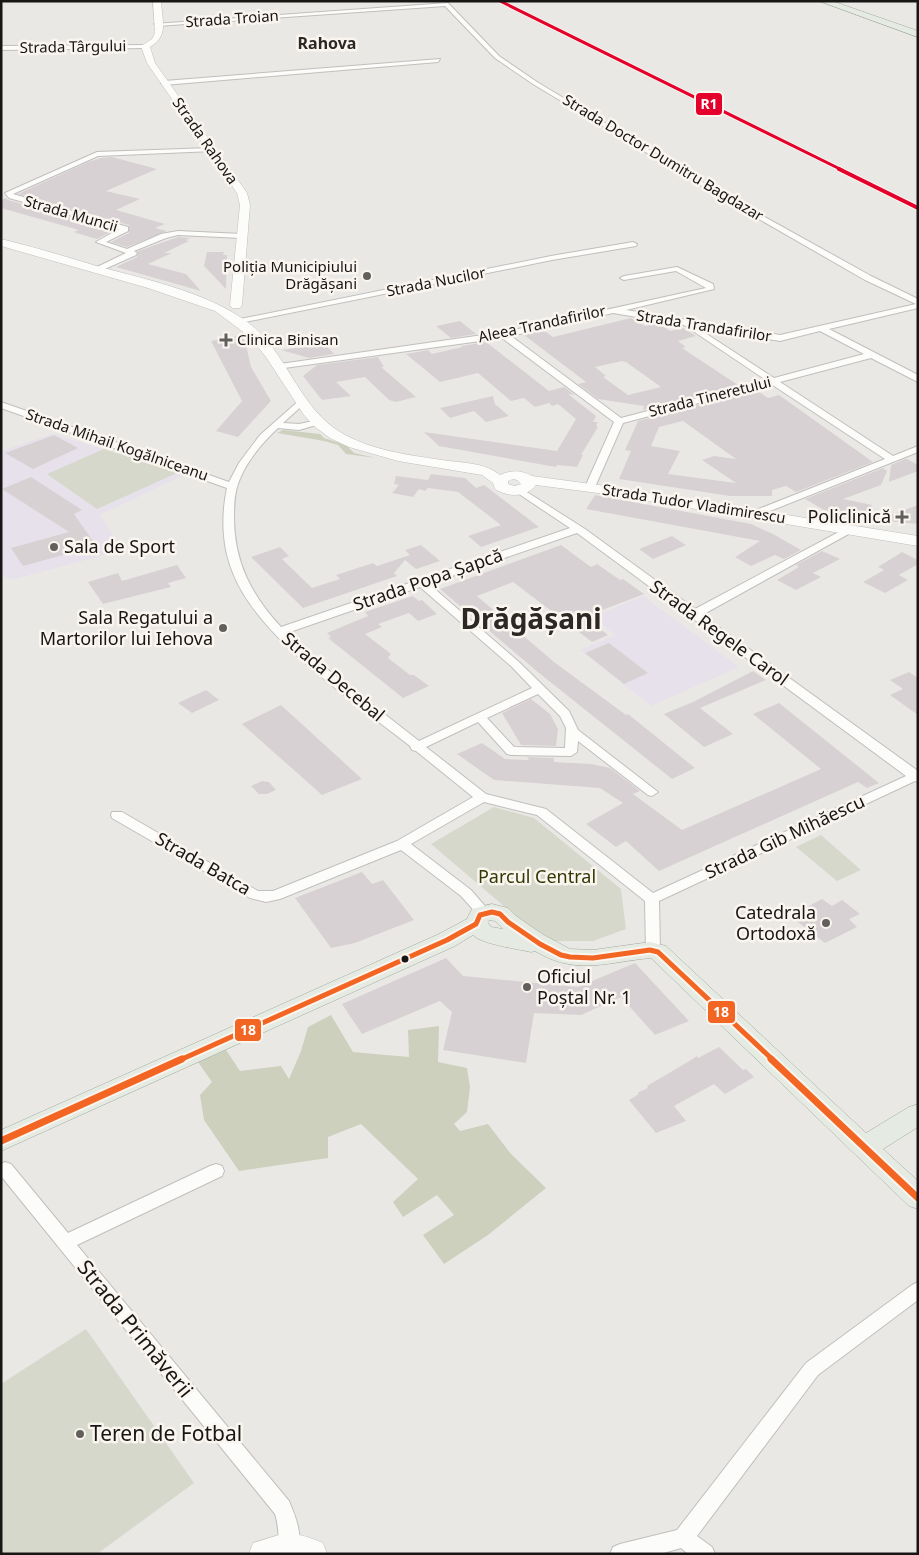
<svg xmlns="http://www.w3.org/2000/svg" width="919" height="1555" viewBox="0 0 919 1555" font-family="'Noto Sans',sans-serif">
  <rect width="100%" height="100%" fill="#eae8e5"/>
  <path fill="#e6e1eb" d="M52,434L186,474L100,515L123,550L11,580L1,574V451Z
    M643,596L739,667L651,706L580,650L615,635L592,617Z"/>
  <path fill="#d6d8cb" d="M104,449L179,472L97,509L47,474Z
    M494,807L534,818L621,889L626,929L593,941H554L519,919L431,844Z
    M821,835L861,870L837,881L796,847Z
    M86,1329L194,1483L97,1554H1V1384Z"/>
  <path fill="#cdd0bd" d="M283,430L320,434L324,438L346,445L354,453L376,458L346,454L338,445L324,441L277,433Z
    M331,1015L353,1052L409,1057L408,1030L439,1026L438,1062L467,1068L470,1087L467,1112L454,1124L460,1131L488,1124L511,1154L546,1188L488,1235L444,1264L423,1235L454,1215L437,1195L403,1217L393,1202L418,1179L361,1124L328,1137V1158L239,1171L204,1120L200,1095L212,1082L198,1062L226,1050L240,1071L281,1066L289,1079L301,1051L308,1027Z"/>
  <path fill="#d8d1d4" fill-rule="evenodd" d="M112,157L157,169L106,191L140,199L116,210L165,224L155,228L167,231L127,247L111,242L129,233V225L18,194L88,162L101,158Z
    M6,198L8,200L114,230L97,239L73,232L79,230L1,208V200Z
    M178,237L191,238L186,240L189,241L164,253H172L148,264L186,274L201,291L116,267L137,257L138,251Z
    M207,252H224L223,255H227L226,289L204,266Z
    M631,318L645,326L658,323L670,331L683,328L696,336L678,341L686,347L682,348L738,385L643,410L644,406L598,399L578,384L586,382L524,335L540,331L546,332L553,337ZM622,361L626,362L661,387L628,395L603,377L606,376L595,367Z
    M460,321L476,334L451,338L436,326Z
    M240,335L245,341L251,367L271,401L238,437L216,431L242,401L211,341Z
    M486,342L549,391L564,387L575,395L568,394L596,416L593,422H598L596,426L598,427L581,455H583L577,467L557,465L556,467L439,446L424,432L557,451L576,419L558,404L552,406L549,403L535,407L524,398L511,401L478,373L440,382L406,354L428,350L432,354L462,347L461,346Z
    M325,344L334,354L309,358L281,350Z
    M378,357L384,367H381L416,397L396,402L389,400L365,377L336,382L351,396L322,400L303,376L317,365Z
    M756,390L768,398L779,395L873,462L796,492L786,486L772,490V496H730L619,479L631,451L625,450L638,421ZM683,421L736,459L714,456L702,460L736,483L668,474L680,451L651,446L659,427Z
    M493,396L495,404L509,416L486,422L474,411L450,418L440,408Z
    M54,435L78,448L33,469L5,453Z
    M905,459H907L918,465V471L889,482L891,465Z
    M883,468L887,471L881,485L843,499L872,505L867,516L859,514L858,516L824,510L805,499Z
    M431,474L465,478L476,488L484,485L539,527L481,547L468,536L501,525L458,492L428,488L425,491L419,489L413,497L392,493L399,485L394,484L396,476L428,480Z
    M31,477L82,510L74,514L102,554L92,547L23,566L11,548L69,532L2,489Z
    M595,495L751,524L773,534L801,550L784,559L775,555L751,566L735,557L760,541L586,509Z
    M918,505V524L877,520Z
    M672,536L686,545L653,559L639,549Z
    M421,545L440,561L416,569L405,560L394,573L397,576L303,608L251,557L280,547L289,556L282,559L312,588L340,579L336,575L373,563L377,566L410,555L405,550Z
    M561,545L591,567L597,564L620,580L623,579L644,594L584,617L608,635L592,642L513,582L477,596L554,662L626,715L628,714L695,768L672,779L539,673L440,589Z
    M822,551L840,559L813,573L821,577L796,590L777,580L799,567L796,565Z
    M902,552L918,560V564L899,575L908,580L885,593L863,582L884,570L878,567Z
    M177,565L186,578L168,583L171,587L103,604L88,582L118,573L122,581Z
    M413,596L419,601L422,600L437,614L418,621L409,613L378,624L382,627L365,634L391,654L388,658L410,675H414L429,686L403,698L328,638L331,637L327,633L368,616L365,612Z
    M609,643L648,673L624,684L585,653Z
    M753,671L766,680L700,708L733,734L704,747L664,714L693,702Z
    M909,672L918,678V715L890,695L903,689L890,680Z
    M206,690L219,700L192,713L178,703Z
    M531,699L550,714L558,729L556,746L521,745L502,713Z
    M779,703L879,783L867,788L858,782L659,871L626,841L616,847L586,824L623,803L600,788L494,780L457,754L482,743L505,759L529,760L527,757L554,758V762L591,764L610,768L640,791L633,794L682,830L821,769L753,714Z
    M281,705L362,779L322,795L242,724Z
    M262,781L269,782L276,790L267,794H259L251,786Z
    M362,872L372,884L383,880L414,920L355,943L331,948L295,898Z
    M822,899L832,906L842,900L860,914L849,919L857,927L825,943L790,916Z
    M446,958L463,976L578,987L635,963L689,1021L655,1035L621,997L581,1015L534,1013L526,1063L443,1050L452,1012L440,1001L362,1034L342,1004Z
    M719,1047L743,1070L746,1069L754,1077L725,1094L714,1084L674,1106L686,1121L656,1133L629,1100L639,1094L637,1093L648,1088L647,1086L691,1060L697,1056L698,1058Z"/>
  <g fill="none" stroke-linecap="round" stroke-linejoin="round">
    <g stroke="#c1bfbd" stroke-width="2">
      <path id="street" d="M448,3L499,56L537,82L709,186L871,276L918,299V308L829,329L918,375V382L871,358L780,382L893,456L918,446V452L755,517L751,516V512L885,459L771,384L623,423L595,487L590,490L585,487L614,422L502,338L277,369V365L280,364L504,332L706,288L676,271L624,280L620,278L624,276L677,267L713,284L714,289L626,310L780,335L916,304L865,280L705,188L533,84L495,58L445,6L157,26L154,24ZM613,313L684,325L766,380L621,418L511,336ZM696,327L780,341L820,331L864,354L774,378Z
        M147,45L145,48L1,50V46Z
        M440,59L438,62L164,85L161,83L164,81Z
        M211,148L214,150L213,151L98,156L13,194L128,227V231L106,242L127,249L161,234L178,231L242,234L246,236L242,238L178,235L166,238L134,251L137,253L136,255L98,272L94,270L95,268L126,253L96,242L119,229L9,198L5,193L97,152Z
        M633,242L637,244L636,246L552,260L240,323L236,321L240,319L551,256Z
        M302,398L305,399V403L283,423L299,424L318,420L323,423L299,430L278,428C262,443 245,463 238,484C234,495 234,507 234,518C234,562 252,596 281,627L570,528L516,492V488L519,487L585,529L695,609L850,526L854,527V531L702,615L918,771V782L915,781L659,901L660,950L658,954L653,955L648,954L646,950L645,901L537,815L484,802L411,844L471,890L491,913L489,916H479L461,896L401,850L280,899L266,902L250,898L112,818L111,815L112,812H122L258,891H273L397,841L473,797L416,751L412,750L410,746C356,703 258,638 233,573C222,547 221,516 227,488L1,408V402L229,482L239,463L260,435ZM577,533L906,776L653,893L546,809L486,794L426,747L478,722L507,754L511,755L571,756L577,752L578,741L648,795L652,796L658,792L578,730L569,711L519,662L429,584ZM420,587L511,666L532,688L419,741L309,655L287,633ZM538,694L560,716L566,728L565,748L514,747L487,718Z
        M5,1162L11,1164L68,1233L210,1166L216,1164L222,1166L224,1171L222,1176L77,1245L289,1501C296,1518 304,1536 296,1554H282C277,1541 280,1529 275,1514L1,1176V1164Z
        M918,1282V1300L818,1375L697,1536L712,1547L715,1554H688L681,1548L660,1554H610L613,1547L620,1544L677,1530L806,1363L912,1285Z"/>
    </g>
    <g stroke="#c1bfbd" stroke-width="1">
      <path id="secondary" d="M153,1H161C162,21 169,36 150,47L155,63L247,193L250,205L242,305L240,308H232L230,305L240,205L237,193L147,63L141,46L152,39L155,33Z
        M1,239C34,247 67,257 100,267C149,280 219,295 257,330C289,360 301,408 340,432C370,450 407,455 442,460C461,463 484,462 500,475C511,470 521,470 532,476L606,486L918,536V546L606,494L536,485C526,498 508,497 495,489L493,483L482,475L398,461L349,447L330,438L314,426L304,415L266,357L250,337L215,311L148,288L1,246ZM513,479L517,480L521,484L515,486L508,484V481Z
        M282,1534C297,1533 309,1537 323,1543L327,1554H249L253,1543Z"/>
    </g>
    <g stroke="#a1aa9c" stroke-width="1">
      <path id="primary" d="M819,1H832L918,31V37Z
        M492,904L508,908L516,916L542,934L570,949L593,950L650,942L666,946L866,1133L909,1107L918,1104V1127L883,1149L918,1181V1209L909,1206L651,958C607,962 576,976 535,951L531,952C518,949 481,944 473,935L455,946L1,1151V1130L439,934L467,919L472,909ZM489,920L495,921L503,929L491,927L488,923Z"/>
    </g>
    <use href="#street" fill="#fcfcfb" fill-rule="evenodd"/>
    <use href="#secondary" fill="#fcfcfb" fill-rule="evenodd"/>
    <use href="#primary" fill="#e5ebe3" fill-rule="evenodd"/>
    <g stroke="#faf5ef" stroke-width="9">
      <path id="bus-1-far1" d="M180,1060L447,940L476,924L480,915L492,912L500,914L508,922L540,944L561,955L570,957L593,958L650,950L658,952L773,1060"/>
    </g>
    <g stroke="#faf5ef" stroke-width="11">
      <path id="bus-1" d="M771,1059L918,1198
        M1,1141L182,1059"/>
    </g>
    <use href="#bus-1-far1" stroke="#f26522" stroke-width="5"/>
    <use href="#bus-1" stroke="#f26522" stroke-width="7"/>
    <g stroke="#faf5ef" stroke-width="5">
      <path id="rail-1-far1" d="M500,1L842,170"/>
    </g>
    <g stroke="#faf5ef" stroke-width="6">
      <path id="rail-1" d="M839,169L918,208"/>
    </g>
    <use href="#rail-1-far1" stroke="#e4002b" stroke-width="3"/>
    <use href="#rail-1" stroke="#e4002b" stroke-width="4"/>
  </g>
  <g fill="#62605d" stroke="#faf5ef" stroke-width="2">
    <circle cx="367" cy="276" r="5"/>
    <path d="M223.5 332.5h5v5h5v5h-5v5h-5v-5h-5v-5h5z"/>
    <path d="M899.5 509.5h5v5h5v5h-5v5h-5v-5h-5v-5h5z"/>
    <circle cx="54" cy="547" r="5"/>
    <circle cx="223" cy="628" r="5"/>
    <circle cx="826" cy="923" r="5"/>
    <circle cx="527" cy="987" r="5"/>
    <circle cx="80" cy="1434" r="5"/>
  </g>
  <circle fill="#181614" stroke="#faf5ef" stroke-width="2" cx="405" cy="959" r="4.5"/>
  <g text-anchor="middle" stroke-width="5" stroke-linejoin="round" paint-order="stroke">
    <g font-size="15" fill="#181614" stroke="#faf5ef">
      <text transform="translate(232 19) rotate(-4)" y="5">Strada Troian</text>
      <text transform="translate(73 47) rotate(-1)" y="5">Strada Târgului</text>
      <text transform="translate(205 141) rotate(55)" y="5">Strada Rahova</text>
      <text transform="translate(663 158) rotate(31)" y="5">Strada Doctor Dumitru Bagdazar</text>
      <text transform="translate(71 214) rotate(16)" y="5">Strada Muncii</text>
      <text transform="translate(436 282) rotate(-11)" y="5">Strada Nucilor</text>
      <text transform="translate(542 324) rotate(-12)" y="5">Aleea Trandafirilor</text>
      <text transform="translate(704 326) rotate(9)" y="5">Strada Trandafirilor</text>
      <text transform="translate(710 397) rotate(-14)" y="5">Strada Tineretului</text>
      <text transform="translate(117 445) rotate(19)" y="5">Strada Mihail Kogălniceanu</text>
      <text transform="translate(694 504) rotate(9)" y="5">Strada Tudor Vladimirescu</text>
    </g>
    <g font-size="15" fill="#181614" stroke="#faf5ef" text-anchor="end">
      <text x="357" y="272">Poliția Municipiului<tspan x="357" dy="17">Drăgășani</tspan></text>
      <text x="237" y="345" text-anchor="start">Clinica Binisan</text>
    </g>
    <g font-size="16" font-weight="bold" fill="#2c2924" stroke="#faf5ef">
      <text x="327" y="49">Rahova</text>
    </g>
    <g font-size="18" fill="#181614" stroke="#faf5ef" text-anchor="end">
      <text x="891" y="523">Policlinică</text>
      <text x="64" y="553" text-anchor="start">Sala de Sport</text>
      <text x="213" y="624">Sala Regatului a<tspan x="213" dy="21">Martorilor lui Iehova</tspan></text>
      <text x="816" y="919">Catedrala<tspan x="816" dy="21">Ortodoxă</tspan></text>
      <text x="537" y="983" text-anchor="start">Oficiul<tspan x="537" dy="21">Poștal Nr. 1</tspan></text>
    </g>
    <g font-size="18" fill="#181614" stroke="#faf5ef">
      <text transform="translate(428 580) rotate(-19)" y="6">Strada Popa Șapcă</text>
      <text transform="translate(719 633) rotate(36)" y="6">Strada Regele Carol</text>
      <text transform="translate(333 677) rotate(40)" y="6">Strada Decebal</text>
      <text transform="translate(785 837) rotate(-25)" y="6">Strada Gib Mihăescu</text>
      <text transform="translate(203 864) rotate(30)" y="6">Strada Batca</text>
    </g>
    <g font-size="18" fill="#313904" stroke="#faf5ef">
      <text x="537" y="883">Parcul Central</text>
    </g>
    <g font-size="21" fill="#181614" stroke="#faf5ef">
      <text transform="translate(135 1329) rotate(51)" y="7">Strada Primăverii</text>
    </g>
    <g font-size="21" fill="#181614" stroke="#faf5ef" text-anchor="start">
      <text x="90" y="1441">Teren de Fotbal</text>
    </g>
    <g font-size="28" font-weight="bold" fill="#2c2924" stroke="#faf5ef">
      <text x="531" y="629">Drăgășani</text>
    </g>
  </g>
  <g stroke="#faf5ef" stroke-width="2">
    <rect x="695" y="92" width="28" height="24" rx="5" fill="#e4002b"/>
    <rect x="707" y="1000" width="29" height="24" rx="5" fill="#f26522"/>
    <rect x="234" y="1018" width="28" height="24" rx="5" fill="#f26522"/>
  </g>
  <g font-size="14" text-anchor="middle" font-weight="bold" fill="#fff">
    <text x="709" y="109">R1</text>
    <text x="721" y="1017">18</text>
    <text x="248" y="1035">18</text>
  </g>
  <rect width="919" height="1555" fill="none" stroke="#181614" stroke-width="5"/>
</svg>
